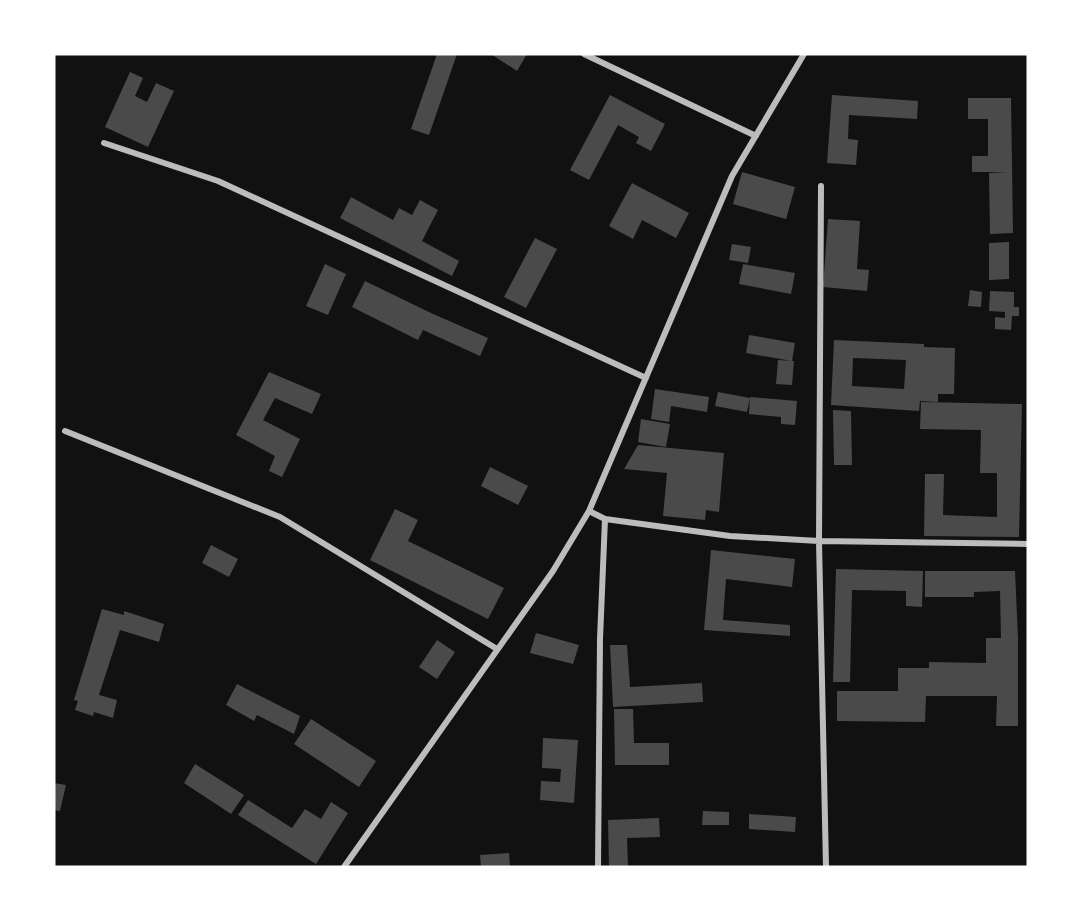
<svg xmlns="http://www.w3.org/2000/svg" width="1082" height="921" viewBox="0 0 1082 921" font-family="Quicksand,sans-serif">
  <rect width="100%" height="100%" fill="#111"/>
  <path fill="#4a4a4a" fill-rule="evenodd" d="M437,54H457L429,135L411,129Z
    M491,54H527L517,71Z
    M130,72L143,78L135,96L147,102L156,83L174,91L148,147L105,127Z
    M610,95L665,124L651,151L636,143L639,137L618,125L589,180L570,170Z
    M832,95L918,101L917,119L849,115L848,139L858,140L856,165L827,163Z
    M968,98H1011L1013,233L990,234L989,173L1007,172H972V156H988V119H968Z
    M742,172L795,187L786,219L733,204Z
    M632,183L689,213L676,238L642,220L633,239L609,226Z
    M351,197L393,220L399,208L412,215L420,200L438,210L422,241L459,261L452,276L340,218Z
    M828,219L860,221L857,269L869,270L867,291L823,287Z
    M535,238L557,249L526,308L504,297Z
    M1009,242V279L989,280V243Z
    M732,244L751,247L748,263L729,260Z
    M325,264L346,274L328,315L306,306Z
    M743,264L795,273L791,294L739,284Z
    M365,281L431,313L488,338L480,356L423,330L418,340L352,307Z
    M970,290L982,292L981,307L968,306Z
    M990,291L1014,292V307H1019V316H1012L1011,330L995,329V317L1005,318V312L989,311Z
    M749,335L795,343L792,361L746,353Z
    M834,340L924,344V347L955,348L954,394H938V402L920,401L919,411L831,405ZM853,358L906,360L904,389L852,386Z
    M778,360L794,361L792,385L776,384Z
    M269,372L321,394L312,414L275,398L263,420L300,439L282,477L269,471L275,456L236,435Z
    M655,389L709,397L707,412L671,406L669,422L651,419Z
    M718,392L750,398L747,412L715,406Z
    M750,397L797,401L795,425L781,424V417L749,414Z
    M921,402L1022,404L1019,537L924,536L925,474H944L943,515L997,517V473H980L981,430L920,429Z
    M833,410L851,411L852,465H834Z
    M641,419L670,424L666,447L638,442Z
    M638,445L724,453L719,512L706,510L705,520L663,516L667,473L624,469Z
    M490,467L528,486L518,505L481,486Z
    M395,509L418,520L408,541L504,588L488,619L370,560Z
    M211,545L238,559L229,577L202,563Z
    M711,550L795,559L792,587L726,579L723,620L790,625V636L704,630Z
    M836,569L923,571L922,607L906,606V591L852,590L850,682H833Z
    M925,571H1015L1018,638V726H996L997,696H926L925,722L837,721V691H898V668H929V662L986,663V638H1001L1000,591L974,592V597H925Z
    M102,609L124,615V611L164,624L159,642L120,630L99,695L117,700L113,718L94,712L93,716L75,710L78,701L74,700Z
    M536,633L579,645L573,664L530,653Z
    M437,640L455,652L437,679L419,667Z
    M610,645H627L630,687L702,683L703,702L613,707Z
    M237,684L300,716L294,734L257,715L254,721L226,705Z
    M614,709H633L634,743H669V765H615Z
    M311,719L376,761L359,787L294,744Z
    M543,738L578,740L574,803L540,800L541,781L560,782L561,769L542,768Z
    M195,764L244,795L231,814L184,783Z
    M54,783L66,785L60,811L54,810Z
    M248,800L292,828L305,809L321,819L331,802L348,813L316,864L238,815Z
    M703,811L729,812V825H702Z
    M749,814L796,817L795,832L749,829Z
    M659,818L660,837L627,838L628,867H609L608,820Z
    M509,853L510,867H481L480,855Z"/>
  <g fill="none" stroke-linecap="round" stroke-linejoin="round">
    <path stroke="#bcbcbc" stroke-width="6" d="M584,54L756,136
      M104,143L218,181L646,378
      M821,186L819,541L1028,544
      M65,431L280,517L497,649
      M589,511L605,519
      M344,867L553,571L589,511L732,176L804,54
      M598,867L600,639L605,519L730,536L819,541L826,867"/>
  </g>
  <rect width="1082" height="921" fill="none" stroke="#ffffff" stroke-width="111"/>
</svg>
